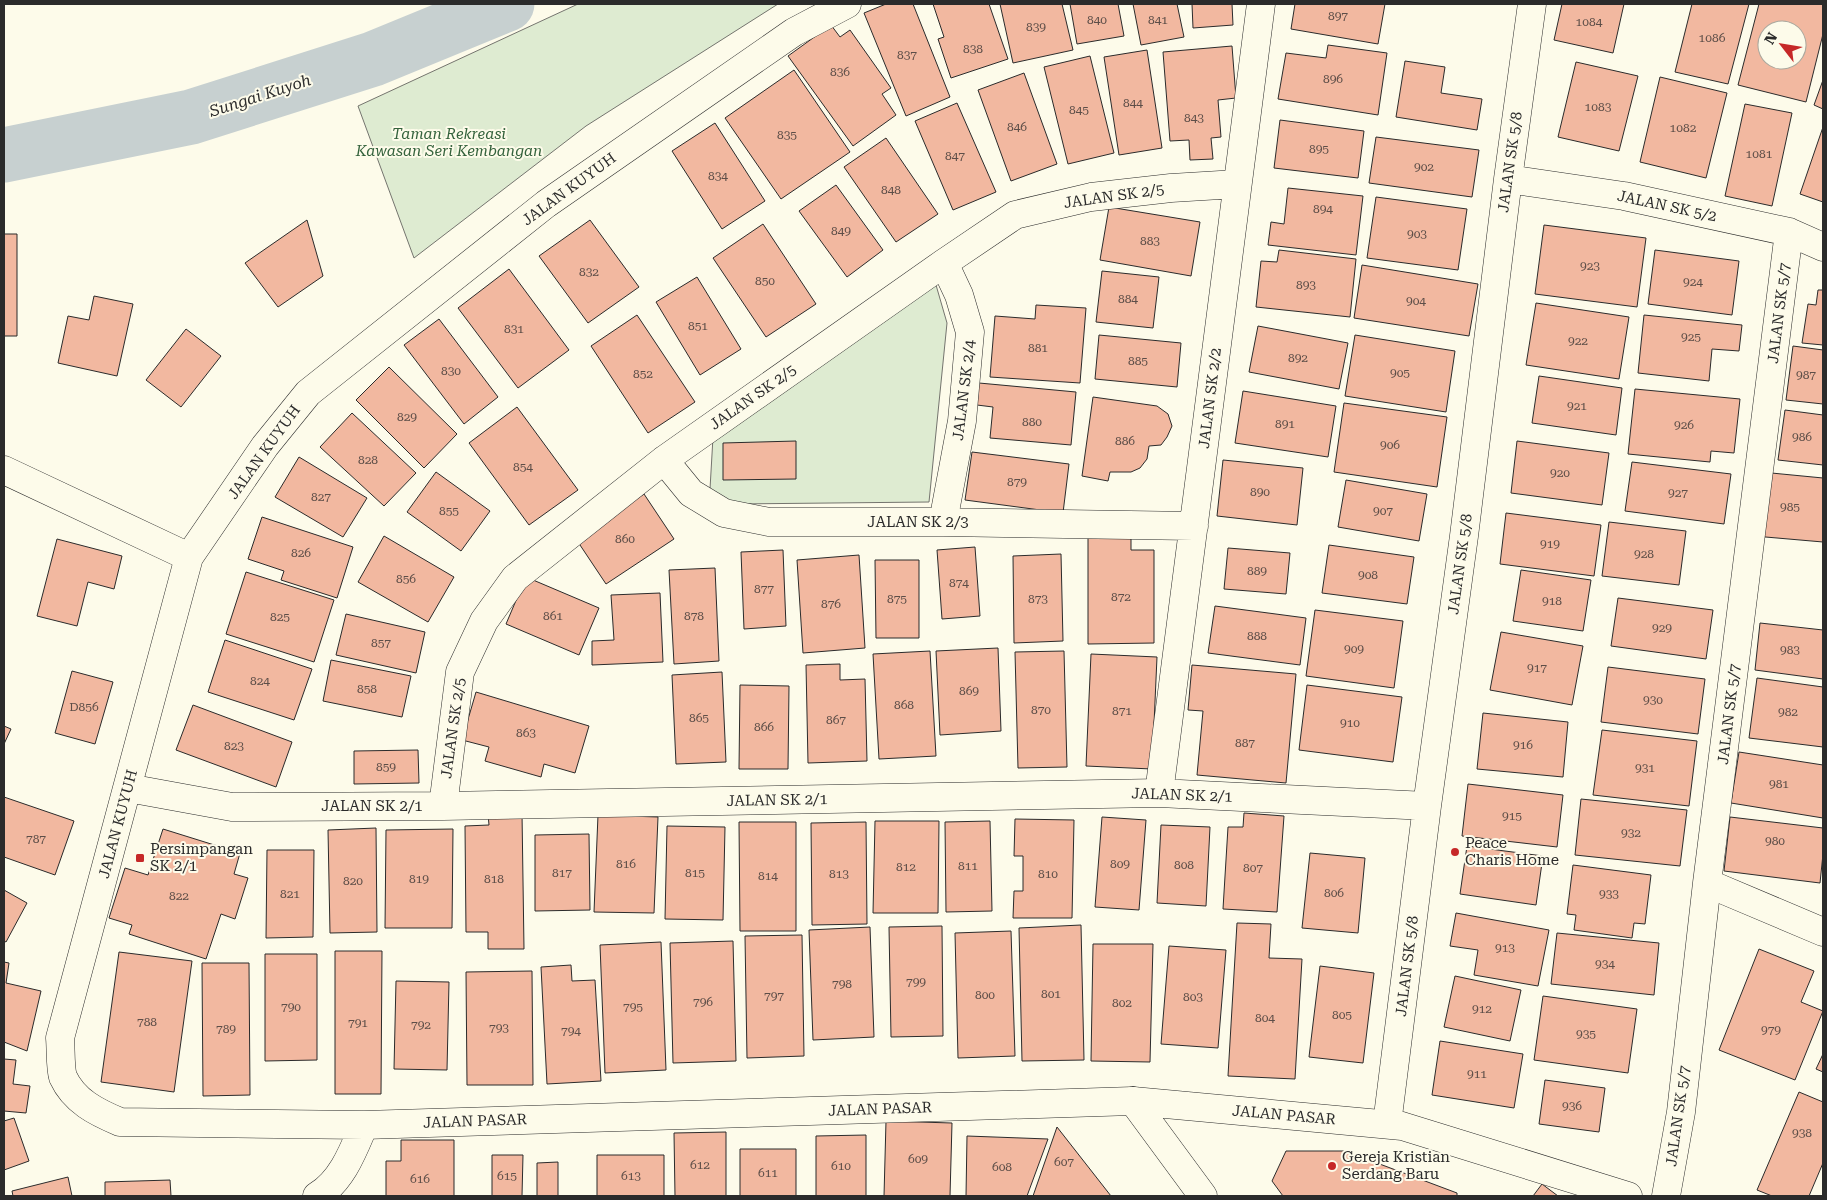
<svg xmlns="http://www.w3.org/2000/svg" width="1827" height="1200" viewBox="0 0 1827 1200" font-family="'Roboto Serif',serif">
  <rect width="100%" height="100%" fill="#fdfbea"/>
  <path fill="#deebd1" stroke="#74746e" d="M578,4H778L586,126L414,258L358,106Z
    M936,285L947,323L929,502L734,504L710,489L713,437Z"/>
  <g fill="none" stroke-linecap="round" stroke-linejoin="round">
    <path stroke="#c7d0d0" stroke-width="55" d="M4,155L191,117L373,59L507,4"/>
  </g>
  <path fill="#f2b8a0" stroke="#2b2b2b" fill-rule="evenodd" d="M886,4H913L950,97L906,116L864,13Z
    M933,4H989L1008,59L951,78L938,39L944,37Z
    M1000,4H1062L1073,50L1013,63Z
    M1070,4H1118L1124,36L1077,44Z
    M1133,4H1177L1184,37L1141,45Z
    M1192,4H1232L1233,25L1193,28Z
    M1295,4H1385L1378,44L1291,29Z
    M1562,4H1624L1613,53L1554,40Z
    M1692,4H1749L1728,84L1675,72Z
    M1759,4H1823V34L1806,102L1738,85ZM1767,30H1797V60H1767Z
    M831,25L840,37L850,30L891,88L882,94L896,115L853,146L788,56Z
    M1328,45L1387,53L1378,115L1278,99L1286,53L1326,58Z
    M1232,46L1236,98L1218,100L1221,137L1211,138L1213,159L1190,160L1189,140L1170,141L1163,52Z
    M1147,50L1162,148L1119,155L1104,57Z
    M1090,56L1114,153L1068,164L1044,67Z
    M1405,61L1445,67L1441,93L1482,99L1477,130L1396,117Z
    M1576,62L1638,76L1619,151L1558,137Z
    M794,70L850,152L781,199L725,118Z
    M1024,73L1057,164L1011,181L978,90Z
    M1660,77L1727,93L1706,178L1640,162Z
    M1823,80V109L1814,105Z
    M957,103L996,192L953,210L915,121Z
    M1745,104L1792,113L1772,206L1725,196Z
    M1280,120L1364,131L1358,178L1274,168Z
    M715,123L765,201L722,229L672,151Z
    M1823,127V202L1800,194Z
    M1376,137L1479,150L1472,197L1369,183Z
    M886,138L938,214L896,242L844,167Z
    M836,185L883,250L847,277L799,211Z
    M1288,188L1363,196L1356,255L1268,245L1271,222L1284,224Z
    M1376,197L1467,209L1458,270L1367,258Z
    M1109,207L1200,222L1191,276L1100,260Z
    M307,220L323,276L278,307L245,263Z
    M590,220L639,287L588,323L539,256Z
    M763,224L816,304L766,337L713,258Z
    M1544,225L1646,238L1637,307L1535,294Z
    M4,234H17V336H4Z
    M1279,250L1356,259L1350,317L1256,307L1261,261L1277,262Z
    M1655,250L1739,261L1732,315L1648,304Z
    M1362,265L1478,284L1469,336L1354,318Z
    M509,269L569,350L518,388L458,308Z
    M1102,271L1159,277L1153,328L1096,322Z
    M697,277L741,349L700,375L656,302Z
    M1818,290H1823V345L1802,343L1808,304L1816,305Z
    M94,296L133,304L117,376L58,363L68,316L89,320Z
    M1536,303L1629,317L1619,379L1526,365Z
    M1036,305L1086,308L1080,383L990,377L995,316L1035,319Z
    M637,315L695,402L648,433L591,346Z
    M1644,315L1742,325L1739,351L1712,349L1709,381L1638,373Z
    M439,319L498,397L464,424L404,345Z
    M1258,326L1348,343L1339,389L1249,372Z
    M186,329L221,356L181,407L146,380Z
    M1099,335L1181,343L1177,387L1095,379Z
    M1355,335L1455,351L1446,412L1345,396Z
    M1793,346L1823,350V404L1786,400Z
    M389,367L457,434L424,468L356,400Z
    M1539,376L1622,388L1616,435L1532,423Z
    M979,383L1076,392L1071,445L990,438L993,407L977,405Z
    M1635,389L1740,399L1734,453L1711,451L1710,462L1628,454Z
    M1243,391L1336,406L1328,457L1235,443Z
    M1093,397L1157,406L1168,414L1172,426L1167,437L1161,445L1149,446L1147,459L1140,468L1131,472H1110L1108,481L1082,476Z
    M1344,403L1447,417L1437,487L1334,472Z
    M517,407L578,490L529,525L469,443Z
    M1785,410L1823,415V465L1778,460Z
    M352,413L416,473L384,506L320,447Z
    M796,441V479L723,480V443Z
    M1517,441L1609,453L1602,505L1511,493Z
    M972,452L1069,464L1063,513L965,500Z
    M299,457L367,498L343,537L275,497Z
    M1223,460L1303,468L1297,525L1217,516Z
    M1632,462L1731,474L1724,524L1625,511Z
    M436,472L490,511L461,551L407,512Z
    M1761,472L1823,478V542L1754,536Z
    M1346,480L1427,494L1419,541L1338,527Z
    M644,494L674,539L606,584L576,539Z
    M1506,513L1601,525L1594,576L1500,564Z
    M262,517L353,547L337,598L281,580L284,571L248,559Z
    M1609,522L1686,531L1679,585L1602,576Z
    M1088,531H1131V550H1154V643L1088,644Z
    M384,536L454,577L428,622L358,582Z
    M57,539L122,556L114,589L88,582L77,626L37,616Z
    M1329,545L1414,557L1407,604L1322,593Z
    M975,547L980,616L942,619L937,550Z
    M1228,548L1290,553L1286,594L1224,589Z
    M783,550L786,626L744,629L741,552Z
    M1061,554L1063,641L1014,643L1013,556Z
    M859,555L865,648L803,653L797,560Z
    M875,560H919V638H876Z
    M715,568L719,661L674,664L669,570Z
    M1521,570L1591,580L1583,631L1513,621Z
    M246,572L334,600L314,662L226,634Z
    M526,577L599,608L579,655L506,624Z
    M660,593L663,662L592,665V641L614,640L611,595Z
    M1618,598L1713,610L1706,659L1611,646Z
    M1215,606L1306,618L1300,665L1208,653Z
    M1315,610L1403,621L1394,688L1306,676Z
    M346,614L425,632L416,673L336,655Z
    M1760,623L1823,630V679L1755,670Z
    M1501,632L1583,646L1572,705L1490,690Z
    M225,640L312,669L294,720L208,692Z
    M998,648L1001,731L940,735L936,651Z
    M930,651L936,756L879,759L873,654Z
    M1064,651L1067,767L1018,768L1015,652Z
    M1091,654L1157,657L1152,769L1086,766Z
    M331,660L411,676L402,717L323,701Z
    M840,664V680L865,679L867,761L808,763L806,665Z
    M1192,665L1296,674L1286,783L1197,775L1203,711L1188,710Z
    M1608,667L1705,679L1698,734L1601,722Z
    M72,671L113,682L95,744L55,733Z
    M722,672L726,762L676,764L672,675Z
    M1757,678L1823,687V747L1749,738Z
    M740,685L789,686L788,769H739Z
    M1307,685L1402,697L1393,762L1299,750Z
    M476,692L589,726L575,773L544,764L541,777L485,761L489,747L462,740Z
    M193,705L292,742L276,787L176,750Z
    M1483,713L1568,722L1563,777L1477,769Z
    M4,726L11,729L4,744Z
    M1602,730L1697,741L1689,806L1593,795Z
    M418,750L419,783L354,784V751Z
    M1739,752L1823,765V818L1731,803Z
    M1468,784L1563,795L1557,847L1462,836Z
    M4,797L74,821L55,875L4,857Z
    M1581,799L1687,810L1680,866L1575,855Z
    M522,813L524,949H488V932H466L465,826L489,825L488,814Z
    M1244,813L1284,816L1277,912L1223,909L1228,827H1243Z
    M598,815L658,817L654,913L594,912Z
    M1102,817L1146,820L1139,910L1095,907Z
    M1730,817L1823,828V854L1820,883L1724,871Z
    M1015,819L1074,820L1072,918H1013L1014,891H1023V856H1014Z
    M875,821H939L938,913H873Z
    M990,821L992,911L946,912L945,822Z
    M739,822H796V931H740Z
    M866,822L867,924L812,925L811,823Z
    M1161,825L1210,827L1206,906L1157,903Z
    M667,826L725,827L723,920L665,919Z
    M376,828L377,932L330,933L328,830Z
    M163,829L240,853L234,874L248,878L235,919L221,914L206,959L129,934L132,925L109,918L125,868L148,875Z
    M453,829L452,928H385L386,830Z
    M589,834L590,910L535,911V835Z
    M1467,846L1543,856L1536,905L1460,894Z
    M267,850H314L313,937L266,938Z
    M1310,853L1365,858L1358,933L1302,928Z
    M1573,865L1651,875L1645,924L1634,923L1632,938L1574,930L1576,915L1567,914Z
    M4,890L27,903L6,942L4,941Z
    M1456,913L1549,930L1538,986L1474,975L1478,950L1450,946Z
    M1237,923L1271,924L1269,958L1302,959L1295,1079L1228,1076Z
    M1081,925L1084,1060L1022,1061L1019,928Z
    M942,926L943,1036L891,1037L889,927Z
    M870,927L874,1037L813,1040L809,930Z
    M1011,931L1015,1056L958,1058L955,933Z
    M1557,933L1659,943L1654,995L1551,984Z
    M802,935L804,1056L747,1058L745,936Z
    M733,941L736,1061L673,1063L670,943Z
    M661,942L666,1070L605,1073L600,945Z
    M1093,944H1153L1150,1062L1091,1061Z
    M1169,946L1226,950L1218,1048L1161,1044Z
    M1759,949L1814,971L1801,1002L1823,1011L1795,1080L1719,1050Z
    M335,951H382L381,1094H335Z
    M119,952L192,961L174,1092L101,1082Z
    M265,954H317V1060L265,1061Z
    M4,962L9,963L6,983L41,991L27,1051L4,1042Z
    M202,963H249L250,1095L203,1096Z
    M571,965L572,981L595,980L601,1081L547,1084L541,967Z
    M1320,966L1374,973L1363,1063L1309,1057Z
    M532,971L533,1085H467L466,972Z
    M1455,976L1521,990L1510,1041L1444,1027Z
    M396,981L449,982L447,1070L394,1069Z
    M1543,996L1637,1009L1628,1073L1534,1060Z
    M1440,1041L1523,1054L1514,1108L1432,1095Z
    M1823,1054V1072L1816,1069Z
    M4,1059L16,1060L13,1084L30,1086L26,1113L4,1111Z
    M1545,1080L1605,1088L1599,1132L1539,1124Z
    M1799,1092L1823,1102V1163L1809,1196H1772L1757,1190Z
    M14,1118L29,1161L4,1170V1121Z
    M886,1121L952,1123L950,1196H884Z
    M1057,1127L1111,1196H1033Z
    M726,1132V1196H675L674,1133Z
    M866,1135V1196H816V1136Z
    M967,1136L1048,1139L1027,1196H966Z
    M401,1140H454V1196H386V1161H401Z
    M740,1149H796V1196H740Z
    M1286,1151H1345L1457,1193V1196H1283L1272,1181Z
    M492,1155H523L522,1196H492Z
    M597,1155H664V1196H597Z
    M558,1162V1196H537V1163Z
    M68,1177L72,1196H13L12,1191Z
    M170,1180L171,1196H105V1182Z
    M1542,1184L1558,1196H1533Z"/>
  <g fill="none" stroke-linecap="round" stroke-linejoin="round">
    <g stroke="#2b2b2b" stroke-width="29">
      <path id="street" d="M847,4L794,32L546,204L308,393L265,446L189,557L60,1038C61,1048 60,1068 63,1077C74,1101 96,1112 120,1122L364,1125L1133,1101
        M1508,179L1624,196L1789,232L1823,247
        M664,460L691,493L724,513L769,522H943L1194,526
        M4,470L189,557
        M943,522L962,421L970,332L959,295L944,263
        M128,788L232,807L443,806L1159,793L1427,806
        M1159,793L1261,4
        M443,806L460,672L484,621L515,578L664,460L944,263L1015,215L1091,197L1171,188L1237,184
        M1707,883L1823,932
        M1387,1124L1427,806L1464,536L1508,179L1532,4
        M317,1196C342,1181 353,1151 364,1125
        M1666,1196L1681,1112L1707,883L1789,232"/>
    </g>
    <g stroke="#2b2b2b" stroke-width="29">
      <path id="secondary" d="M1133,1101L1402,1126L1628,1196
        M1133,1101L1203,1196"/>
    </g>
    <use href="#street" stroke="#fdfbea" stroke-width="28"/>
    <use href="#secondary" stroke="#fdfbea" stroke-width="28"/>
  </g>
  <g fill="#c62828" stroke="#fdfbea" stroke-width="2">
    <circle cx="1455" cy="852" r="5"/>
    <rect x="135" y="853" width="10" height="10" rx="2.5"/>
    <circle cx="1332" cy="1166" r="5"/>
  </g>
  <g text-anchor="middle" stroke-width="4" stroke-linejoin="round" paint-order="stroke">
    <g font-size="12" fill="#5d4e48">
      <text x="1338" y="20">897</text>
      <text x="1097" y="24">840</text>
      <text x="1158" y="24">841</text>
      <text x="1589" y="26">1084</text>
      <text x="1036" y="31">839</text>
      <text x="1712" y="42">1086</text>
      <text x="973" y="53">838</text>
      <text x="907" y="59">837</text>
      <text x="840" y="76">836</text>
      <text x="1333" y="83">896</text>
      <text x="1133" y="107">844</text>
      <text x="1598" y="111">1083</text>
      <text x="1079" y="114">845</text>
      <text x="1194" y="122">843</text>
      <text x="1017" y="131">846</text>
      <text x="1683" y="132">1082</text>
      <text x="787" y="139">835</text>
      <text x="1319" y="153">895</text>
      <text x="1759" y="158">1081</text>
      <text x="955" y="160">847</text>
      <text x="1424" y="171">902</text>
      <text x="718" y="180">834</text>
      <text x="891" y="194">848</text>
      <text x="1323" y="213">894</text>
      <text x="841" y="235">849</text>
      <text x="1417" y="238">903</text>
      <text x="1150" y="245">883</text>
      <text x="1590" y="270">923</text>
      <text x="589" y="276">832</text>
      <text x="765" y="285">850</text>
      <text x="1693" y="286">924</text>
      <text x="1306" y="289">893</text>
      <text x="1128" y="303">884</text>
      <text x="1416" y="305">904</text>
      <text x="698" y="330">851</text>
      <text x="514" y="333">831</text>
      <text x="1691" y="341">925</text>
      <text x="1578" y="345">922</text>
      <text x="1038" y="352">881</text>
      <text x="1298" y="362">892</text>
      <text x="1138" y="365">885</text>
      <text x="451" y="375">830</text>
      <text x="1400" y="377">905</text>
      <text x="643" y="378">852</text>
      <text x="1806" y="379">987</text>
      <text x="1577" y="410">921</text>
      <text x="407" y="421">829</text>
      <text x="1032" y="426">880</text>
      <text x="1285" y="428">891</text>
      <text x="1684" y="429">926</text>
      <text x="1802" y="441">986</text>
      <text x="1125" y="445">886</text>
      <text x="1390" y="449">906</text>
      <text x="368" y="464">828</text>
      <text x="523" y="471">854</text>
      <text x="1560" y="477">920</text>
      <text x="1017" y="486">879</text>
      <text x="1260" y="496">890</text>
      <text x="1678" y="497">927</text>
      <text x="321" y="501">827</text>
      <text x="1790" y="511">985</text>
      <text x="449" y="515">855</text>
      <text x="1383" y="515">907</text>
      <text x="625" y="543">860</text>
      <text x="1550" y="548">919</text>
      <text x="301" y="557">826</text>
      <text x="1644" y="558">928</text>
      <text x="1257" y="575">889</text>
      <text x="1368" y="579">908</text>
      <text x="406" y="583">856</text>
      <text x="959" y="587">874</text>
      <text x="764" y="593">877</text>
      <text x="1121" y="601">872</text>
      <text x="897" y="603">875</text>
      <text x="1038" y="603">873</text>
      <text x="1552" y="605">918</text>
      <text x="831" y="608">876</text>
      <text x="553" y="620">861</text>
      <text x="694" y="620">878</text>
      <text x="280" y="621">825</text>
      <text x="1662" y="632">929</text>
      <text x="1257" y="640">888</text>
      <text x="381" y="647">857</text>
      <text x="1354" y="653">909</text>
      <text x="1790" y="654">983</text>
      <text x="1537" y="672">917</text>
      <text x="260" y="685">824</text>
      <text x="367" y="693">858</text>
      <text x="969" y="695">869</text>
      <text x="1653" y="704">930</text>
      <text x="904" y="709">868</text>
      <text x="84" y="711">D856</text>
      <text x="1041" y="714">870</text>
      <text x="1122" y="715">871</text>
      <text x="1788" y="716">982</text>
      <text x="699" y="722">865</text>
      <text x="836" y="724">867</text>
      <text x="1350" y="727">910</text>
      <text x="764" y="731">866</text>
      <text x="526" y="737">863</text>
      <text x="1245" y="747">887</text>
      <text x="1523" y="749">916</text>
      <text x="234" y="750">823</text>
      <text x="386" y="771">859</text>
      <text x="1645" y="772">931</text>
      <text x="1779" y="788">981</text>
      <text x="1512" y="820">915</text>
      <text x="1631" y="837">932</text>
      <text x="36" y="843">787</text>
      <text x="1775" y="845">980</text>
      <text x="626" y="868">816</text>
      <text x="1120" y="868">809</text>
      <text x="1184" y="869">808</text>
      <text x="968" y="870">811</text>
      <text x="906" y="871">812</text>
      <text x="1253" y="872">807</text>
      <text x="562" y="877">817</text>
      <text x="695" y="877">815</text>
      <text x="839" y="878">813</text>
      <text x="1048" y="878">810</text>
      <text x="768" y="880">814</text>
      <text x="419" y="883">819</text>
      <text x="494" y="883">818</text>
      <text x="353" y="885">820</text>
      <text x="1334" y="897">806</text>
      <text x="290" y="898">821</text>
      <text x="1609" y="898">933</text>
      <text x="179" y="900">822</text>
      <text x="1505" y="952">913</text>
      <text x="1605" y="968">934</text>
      <text x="916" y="986">799</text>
      <text x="842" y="988">798</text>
      <text x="1051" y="998">801</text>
      <text x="985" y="999">800</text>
      <text x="774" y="1000">797</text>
      <text x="1193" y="1001">803</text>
      <text x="703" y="1006">796</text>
      <text x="1122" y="1007">802</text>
      <text x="291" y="1011">790</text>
      <text x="633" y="1011">795</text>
      <text x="1482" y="1013">912</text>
      <text x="1342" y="1019">805</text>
      <text x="1265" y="1022">804</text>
      <text x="147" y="1026">788</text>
      <text x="358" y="1027">791</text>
      <text x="421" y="1029">792</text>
      <text x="499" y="1032">793</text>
      <text x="226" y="1033">789</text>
      <text x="1771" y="1034">979</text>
      <text x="571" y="1035">794</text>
      <text x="1586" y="1038">935</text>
      <text x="1477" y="1078">911</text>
      <text x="1572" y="1110">936</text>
      <text x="1802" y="1137">938</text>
      <text x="918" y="1163">609</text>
      <text x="1064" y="1166">607</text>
      <text x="700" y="1169">612</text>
      <text x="841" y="1170">610</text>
      <text x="1002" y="1171">608</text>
      <text x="768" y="1177">611</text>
      <text x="507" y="1180">615</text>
      <text x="631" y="1180">613</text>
      <text x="420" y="1183">616</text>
    </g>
    <g font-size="15" font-style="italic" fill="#34623c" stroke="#fdfbea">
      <text x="449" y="139">Taman Rekreasi<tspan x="449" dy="17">Kawasan Seri Kembangan</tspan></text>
    </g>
    <g font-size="15" fill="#2b2b2b" stroke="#fdfbea">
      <text transform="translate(1510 162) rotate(-82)" y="5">JALAN SK 5/8</text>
      <text transform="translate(569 189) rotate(-36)" y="5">JALAN KUYUH</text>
      <text transform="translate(1114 196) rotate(-8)" y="5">JALAN SK 2/5</text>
      <text transform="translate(1667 206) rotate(12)" y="5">JALAN SK 5/2</text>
      <text transform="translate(1779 313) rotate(-83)" y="5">JALAN SK 5/7</text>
      <text transform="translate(964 390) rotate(-83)" y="5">JALAN SK 2/4</text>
      <text transform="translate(753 397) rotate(-35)" y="5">JALAN SK 2/5</text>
      <text transform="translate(1210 398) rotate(-83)" y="5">JALAN SK 2/2</text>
      <text transform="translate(264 452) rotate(-54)" y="5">JALAN KUYUH</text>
      <text x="918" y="527">JALAN SK 2/3</text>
      <text transform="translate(1460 564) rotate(-82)" y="5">JALAN SK 5/8</text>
      <text transform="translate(1729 714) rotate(-83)" y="5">JALAN SK 5/7</text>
      <text transform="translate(453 728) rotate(-82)" y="5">JALAN SK 2/5</text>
      <text transform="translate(1182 795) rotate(2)" y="5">JALAN SK 2/1</text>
      <text transform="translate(777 800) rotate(-1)" y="5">JALAN SK 2/1</text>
      <text x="372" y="811">JALAN SK 2/1</text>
      <text transform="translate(118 824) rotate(-75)" y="5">JALAN KUYUH</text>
      <text transform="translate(1407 966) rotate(-83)" y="5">JALAN SK 5/8</text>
      <text transform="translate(880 1109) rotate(-2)" y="5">JALAN PASAR</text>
      <text transform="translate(1284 1115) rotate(5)" y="5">JALAN PASAR</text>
      <text transform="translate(1678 1116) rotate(-82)" y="5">JALAN SK 5/7</text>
      <text transform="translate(475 1121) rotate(-2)" y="5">JALAN PASAR</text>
    </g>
    <g font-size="15" fill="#2b2b2b" stroke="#fdfbea" text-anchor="start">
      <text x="1465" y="848">Peace<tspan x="1465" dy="17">Charis Home</tspan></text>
      <text x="150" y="854">Persimpangan<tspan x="150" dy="17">SK 2/1</tspan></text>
      <text x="1342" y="1162">Gereja Kristian<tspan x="1342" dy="17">Serdang Baru</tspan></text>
    </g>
    <g font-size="16" font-style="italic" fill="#2b2b2b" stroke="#fdfbea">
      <text transform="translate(260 95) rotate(-18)" y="6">Sungai Kuyoh</text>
    </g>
  </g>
  <rect width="1827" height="1200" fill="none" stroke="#2b2b2b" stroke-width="10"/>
  <g transform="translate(1782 45) rotate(301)"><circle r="24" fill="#fdfbea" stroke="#a9a89e"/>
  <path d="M0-4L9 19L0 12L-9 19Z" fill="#c62828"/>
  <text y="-8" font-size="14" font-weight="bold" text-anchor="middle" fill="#2b2b2b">N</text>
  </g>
</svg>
